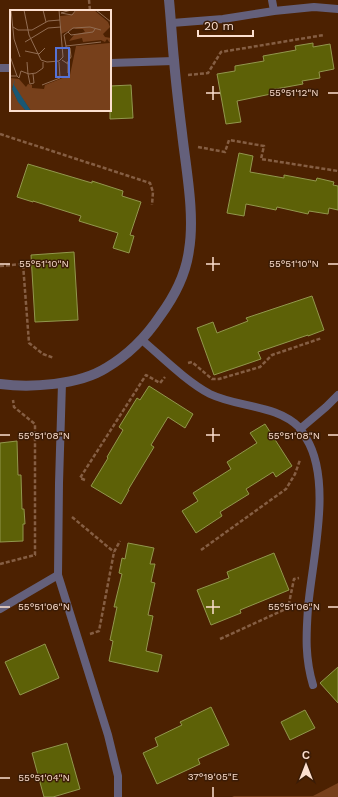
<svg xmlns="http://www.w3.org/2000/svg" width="338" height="797" viewBox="0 0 338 797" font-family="'Work Sans',sans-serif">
  <rect width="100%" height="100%" fill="#4c2101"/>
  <path fill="#77401b" d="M338,783V797H232L234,796H313Z"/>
  <path fill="#5d6107" stroke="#92974d" d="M313,43V47L330,44L334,69L319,72L320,78L302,81L303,84L270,90L271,94L237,101L241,122L226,124L217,74L235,71V66L264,61L263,56L296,50L295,46Z
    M131,85L133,118L110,119V86Z
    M239,153L253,156L250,172L284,178V175L316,181L317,178L334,182L333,185L338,186V210L329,208L328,214L309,211L308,214L277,207L276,210L246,204L244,216L227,213Z
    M28,164L92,183V181L123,191L122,196L141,202L130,235L134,236L129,253L113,248L118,233L79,221L81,216L33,201V202L17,197Z
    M74,252L78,320L35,322L31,255Z
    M312,296L324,330L308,336V335L258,352L261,359L214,375L197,328L213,322L217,333L248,321L246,318Z
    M149,386L193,414L185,428L168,417L151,445L154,447L128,490H129L121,504L91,486L108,458L107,457L123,430L119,427L137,398L140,400Z
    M265,424L292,466L276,477L273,472L246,489L249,494L220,512L222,516L196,533L182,511L198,501L193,493L231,469L227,462L257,443L250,433Z
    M17,441L18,475H21L22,509H24L25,524H23V541L0,542V443Z
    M128,543L154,548L150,564H155L151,582L155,583L148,615L153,616L146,651L162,655L158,672L109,661L113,641L110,640L117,607H114L122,574L119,573L122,558L125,559Z
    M274,553L289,590L240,610L241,613L211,625L197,590L229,578L227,572Z
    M45,644L59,678L20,695L5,662Z
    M338,667V703L320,683Z
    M211,707L229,745L198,759L200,764L157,784L143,753L158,746L155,738L182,725L180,722Z
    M305,710L315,728L290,740L281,722Z
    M67,743L80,789L53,797H44L32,753Z"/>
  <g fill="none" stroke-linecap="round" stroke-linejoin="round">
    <path stroke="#855e43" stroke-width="2.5" stroke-dasharray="4 2" stroke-linecap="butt" d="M89,0L90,11
      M188,75L208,73L221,52L324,35
      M0,134L150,183L153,192L152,205
      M198,147L225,152L229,140L264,146L261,159L338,171
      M0,266L23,264L29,343L43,354L54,358
      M188,363L192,362L212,379H219L260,367L272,355L322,338
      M85,480L80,478L146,375L160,383L165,377
      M72,517L114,552
      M201,550L286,489L295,474L300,460
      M0,564L35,555V424L14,407L13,400
      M90,634L99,631L114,552L120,541
      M220,639L288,608L294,579L299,578"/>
    <path stroke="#64607b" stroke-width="8" d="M272,0L274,11
      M172,23L223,19L274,11L314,7L338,9
      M110,63L174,61
      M0,68H11
      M142,340C162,357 187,382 210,394C239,408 276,404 300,428C302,431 304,435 306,438C333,481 312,560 308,608C306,636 305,658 313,685
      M62,383L59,483L58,575L108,735L118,776V797
      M300,429L326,407L338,395
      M0,609L58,575"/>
    <path stroke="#64607b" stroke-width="10" d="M0,384C31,388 79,385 106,368C128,355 146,337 160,316C174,297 186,274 189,250C195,214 186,169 182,133C179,109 176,84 174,60C172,40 171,20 169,0"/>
  </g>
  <path fill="none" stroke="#fcdfcf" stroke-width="1.5" d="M213,86V100M206,93H220M328,93H338M213,257V271M0,264H10M206,264H220M328,264H338M213,428V442M0,435H10M206,435H220M328,435H338M213,600V614M0,607H10M206,607H220M328,607H338M0,778H10M213,787V797"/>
  <g transform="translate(10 10)">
    <rect width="101" height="101" fill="#4c2101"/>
    <path d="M67,0H84L98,12L100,17L93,24L95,27L101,28V101H21L3,75L2,79L8,91L16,101H0V68L9,69L16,77L18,74L22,75V78L34,79L35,75L60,65L66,36L100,33L97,29L95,32L91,30L73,32L72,28L59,31L64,25L75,22L73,19H64L67,17L51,24L50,6L61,5Z" fill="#77401b"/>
    <path d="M5,69L4,75L21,101H16L8,92L2,79Z" fill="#195773"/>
    <path fill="none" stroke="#926d53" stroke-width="1" d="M1,0L4,29L10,47M14,0L19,25L31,50L37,52L49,51L53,47L49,0M33,0L36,12M61,0L51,3L62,5L66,0M86,0L101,12M3,17L8,20H22L38,11L50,10M58,22L61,25L83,22L85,19M15,32L38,18L51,17M56,36L54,25L63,18L80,17L91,20M55,38H60L61,47L57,53M56,38V36L91,32M15,41L29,44L35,38M0,46L7,66M52,50L58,54V63M17,52L18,64M18,64L20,74L24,73L23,64M0,66H7L9,68L11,61L19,64L26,63L33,58V52M32,75L50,68L49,52"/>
    <path fill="#5572d6" fill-opacity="0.15" stroke="#5572d6" stroke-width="2" d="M46,38H59V67H46Z"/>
    <rect width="101" height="101" fill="none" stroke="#fcdfcf" stroke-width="2"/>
  </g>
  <g font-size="10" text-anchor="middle" fill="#fcdfcf" stroke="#3b1c06" stroke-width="3" stroke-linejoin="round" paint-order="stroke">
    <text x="294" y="96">55°51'12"N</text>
    <text x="44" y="267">55°51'10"N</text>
    <text x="294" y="267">55°51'10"N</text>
    <text x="44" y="439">55°51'08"N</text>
    <text x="294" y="439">55°51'08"N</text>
    <text x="44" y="610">55°51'06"N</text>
    <text x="294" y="610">55°51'06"N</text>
    <text x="213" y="780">37°19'05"E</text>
    <text x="44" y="781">55°51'04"N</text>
  </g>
  <g transform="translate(306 765)" stroke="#3b1c06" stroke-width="3" paint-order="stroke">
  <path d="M0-3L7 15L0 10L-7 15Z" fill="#fcdfcf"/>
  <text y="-6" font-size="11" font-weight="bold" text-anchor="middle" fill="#fcdfcf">С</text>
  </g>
  <path d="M198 30v6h55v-6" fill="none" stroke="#fcdfcf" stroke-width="2"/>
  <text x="204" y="30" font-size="12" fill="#fcdfcf" stroke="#3b1c06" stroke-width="3" paint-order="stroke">20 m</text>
</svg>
